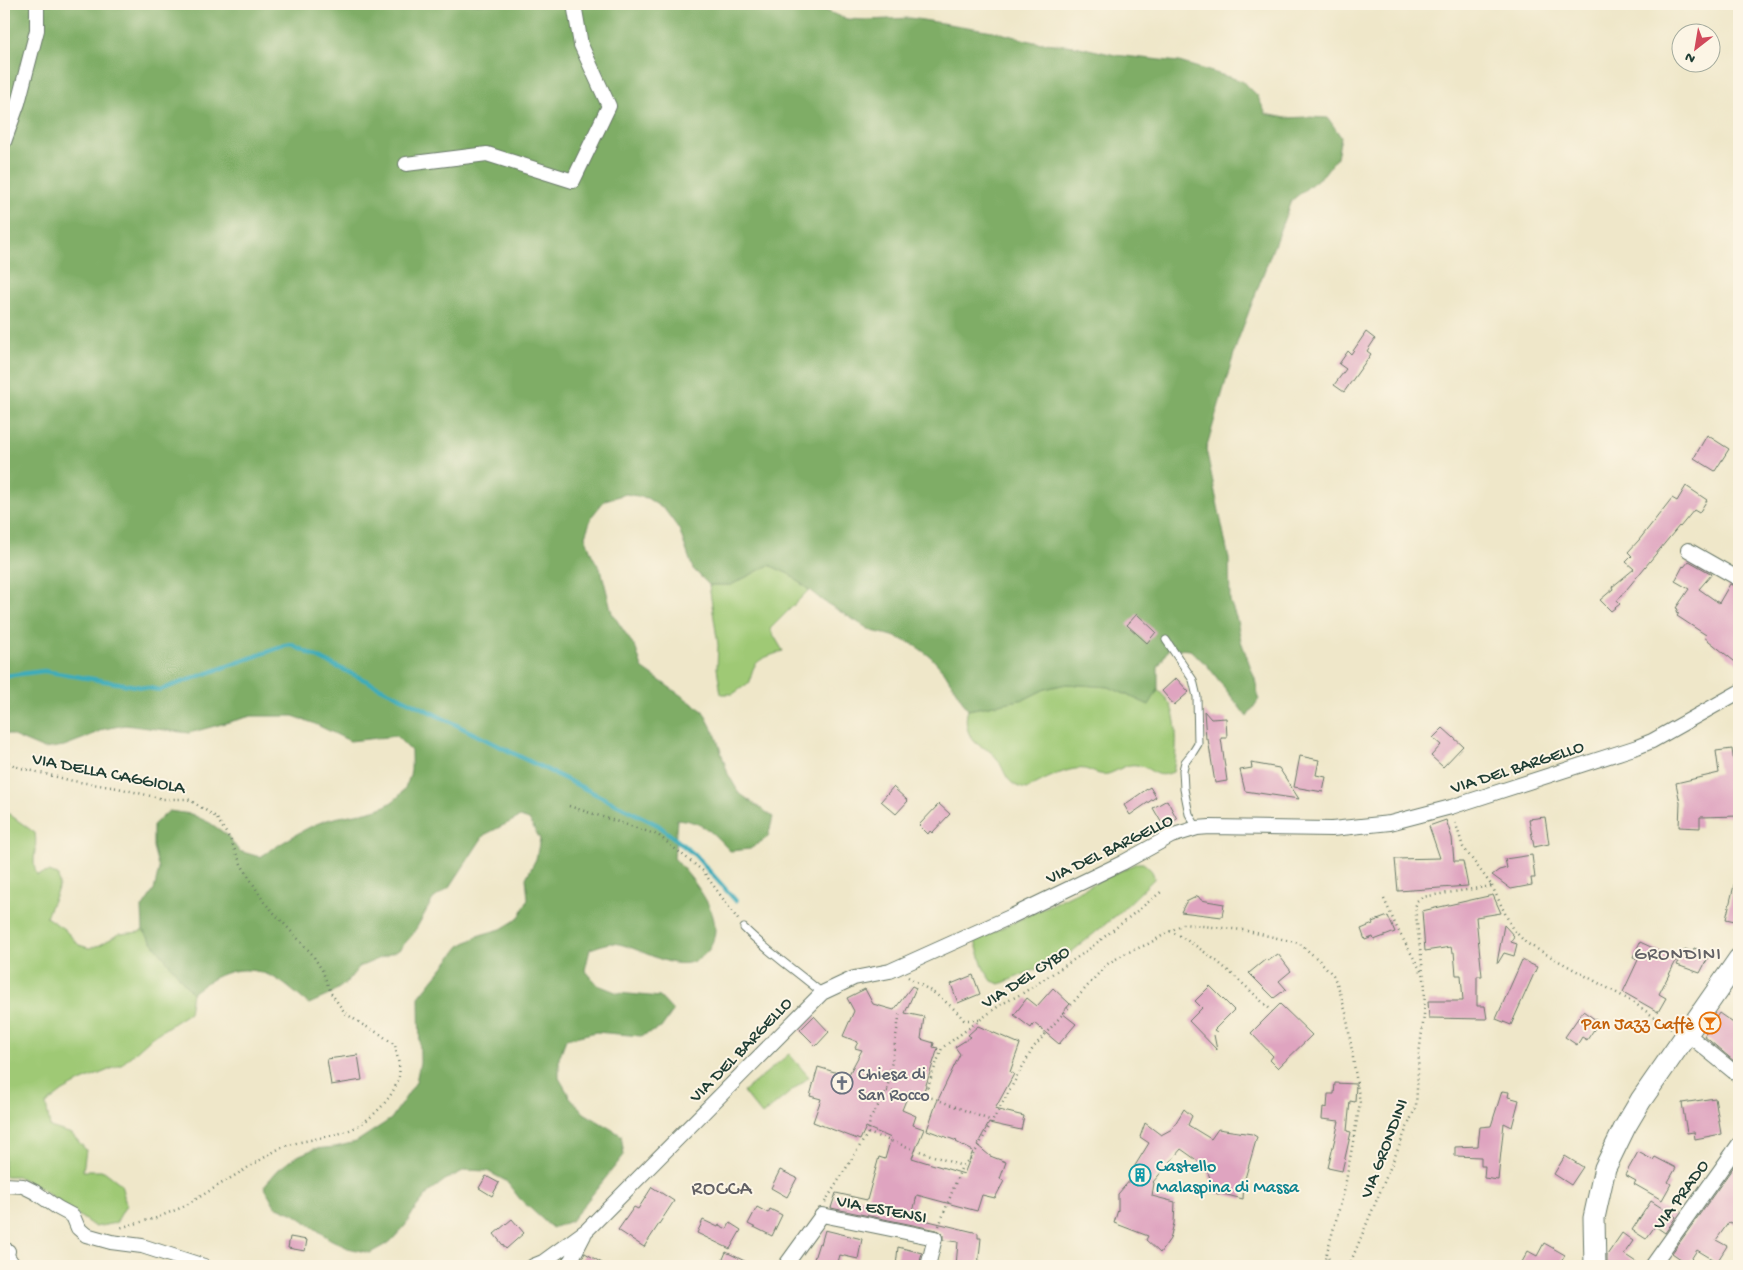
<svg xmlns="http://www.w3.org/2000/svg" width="1743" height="1270" viewBox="0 0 1743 1270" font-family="'Gochi Hand',sans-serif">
  <rect width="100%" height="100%" fill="#fcf5e5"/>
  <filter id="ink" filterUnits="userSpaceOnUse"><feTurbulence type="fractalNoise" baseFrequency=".02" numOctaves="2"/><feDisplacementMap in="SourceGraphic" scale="10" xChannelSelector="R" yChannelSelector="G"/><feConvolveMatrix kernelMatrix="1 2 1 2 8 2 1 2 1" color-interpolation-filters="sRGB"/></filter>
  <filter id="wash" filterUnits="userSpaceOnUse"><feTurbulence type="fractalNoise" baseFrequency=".0096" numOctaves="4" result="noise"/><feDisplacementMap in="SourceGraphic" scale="20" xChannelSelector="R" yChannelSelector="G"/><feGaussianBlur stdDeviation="1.12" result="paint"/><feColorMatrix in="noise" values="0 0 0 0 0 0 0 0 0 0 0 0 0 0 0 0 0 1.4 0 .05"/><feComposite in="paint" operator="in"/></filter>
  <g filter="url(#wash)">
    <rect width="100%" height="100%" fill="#efe7c9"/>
    <path fill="#9fc975" stroke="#5f8354" d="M769,565L789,574L809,590L770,629L783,651C762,659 753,658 750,682L733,694H721L717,668L718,645L709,585H731Z
      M1066,684L1109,687L1149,705L1158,690C1163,695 1170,702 1172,709C1178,726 1177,755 1173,772C1153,780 1154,768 1137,765C1126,763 1118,771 1108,774C1099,776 1093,771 1085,769C1069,766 1041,781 1027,789C1002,785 1007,768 993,754C988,749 981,747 976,743C967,736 964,720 968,710L1025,699L1045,689Z
      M4,813L9,814L35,833C38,850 30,860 37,875L48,872L58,875L59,886L46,917L64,929L79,945L89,948L100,945L119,934L140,932L143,930L192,993L189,1013L152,1037L121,1065L82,1081L63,1091L46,1104L50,1127L72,1134L86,1150L83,1171H104L121,1184L126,1205L116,1223L95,1227L41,1189L17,1176H4Z
      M1137,863H1143C1149,868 1154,871 1154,879L1119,913L1063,959L1046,969L1039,968L1000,984L992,981L984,969L975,941Z
      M789,1054L809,1077L762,1115L743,1092Z"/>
    <path fill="#7fad66" stroke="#4f754d" d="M4,4H808L847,19L868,20L910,18L993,31L1034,42L1075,46L1115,55L1179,62L1242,81L1257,95L1266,114L1286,118L1307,117L1328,118L1341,137L1337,157L1324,174L1291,201L1238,340L1206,449L1229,559L1230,601L1237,620L1241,641L1255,679L1259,699L1247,717L1207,665L1190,650L1169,648L1158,667V690L1149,705L1109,687L1066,684L1045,689L1025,699L968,710L945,673L931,657L913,644L893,636L872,631L823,601L789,574L769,565L731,585H709L693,569L679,529L665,510L647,498L626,494L605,500L592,516L585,536L592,555L602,573L612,613L636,649L642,668L703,711L716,736L728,774L739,793L773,817L768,837L750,849L730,851C712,832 704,822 677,819L674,858C690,876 721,911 714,937C711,948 709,951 700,958C675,976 640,945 612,943C605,943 597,947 590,949L585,970L598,985L618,993L660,997L673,1011L661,1028L641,1036L596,1032L566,1039L559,1058V1078L570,1097L584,1113L621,1135L624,1155L571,1221L552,1228L520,1199L506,1181L487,1171L465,1170L445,1180L428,1193L415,1209L405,1226L390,1242L370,1253L348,1248L330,1239L294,1214L275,1206L264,1186L278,1170L295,1157L314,1149L335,1147L356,1142L391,1119L416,1082L420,1062L419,997L460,946L480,935L501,929L519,918L528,899L526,878L536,859L540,839L529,820L520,817L484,835L450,887L433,899L413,934L399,950L359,967L346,983L329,995L309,1004C297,995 284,982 271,976C240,962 216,974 192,993L143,930L142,908L154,890L159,869L153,847V825L169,811L191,814L210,823L227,835L239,851L260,857C281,844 302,829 324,821C357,810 399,817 410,775C412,768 411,759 411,751L396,736L350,741L313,723L293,716H251L189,733L125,725L104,729L85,738L64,746L44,749L4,732Z"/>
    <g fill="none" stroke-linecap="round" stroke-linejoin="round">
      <path stroke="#3dacba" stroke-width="4.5" d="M4,676L44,671L160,690L290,644L402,698L658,825L695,855L736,901"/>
    </g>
    <g id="blocks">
      <path fill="#dfa4c0" d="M1366,332L1375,339L1367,351L1371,354L1344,392L1334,385L1346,369L1339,364L1348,351L1351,354Z
        M1707,435L1729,449L1715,471L1694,458Z
        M1686,486L1707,500L1699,513L1694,510L1680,527L1679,526L1617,601L1620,604L1611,611L1600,600L1613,589L1612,587L1634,569L1626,562L1632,556L1628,552L1639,540L1672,498L1677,501Z
        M1689,561L1712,574L1699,589L1719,603L1730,584L1739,588V665L1704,637L1706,635L1677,616L1679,613L1676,612L1678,609L1676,608L1689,589L1675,581L1683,566L1684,567Z
        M1137,614L1156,632L1147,643L1127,625Z
        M1176,678L1189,692L1174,705L1162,691Z
        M1204,711L1211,719L1226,718L1227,738H1221L1227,781L1215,783L1208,739H1206Z
        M1443,728L1463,746L1443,767L1431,756L1441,745L1433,738Z
        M1732,749L1738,793H1739V816L1700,817V828L1679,827L1680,803L1676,783L1719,773L1716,751Z
        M1300,756L1319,760L1316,775L1326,777L1323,792L1294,787Z
        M1251,763L1279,768L1299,799L1245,791L1240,770L1252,768Z
        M893,787L908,801L896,814L881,801Z
        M1150,787L1156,797L1130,815L1124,805Z
        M1167,800L1177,819L1164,827L1153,808Z
        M939,804L950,814L932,833L930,831L928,834L919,825Z
        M1545,817L1549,844L1534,847L1529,819Z
        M1446,820L1452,838L1454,861H1463L1468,886L1398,891L1395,859L1440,858L1429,826Z
        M1532,855L1535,878H1531L1532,885L1511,889L1492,875L1499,870L1507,868L1505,859Z
        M1735,881L1739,882V922L1726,919Z
        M1493,895L1501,913L1476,917L1482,976H1477V1006H1485L1487,1019L1429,1018L1428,1001H1463L1461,975H1456L1454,952H1452L1451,947L1425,951L1422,911Z
        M1198,896L1201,900L1224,904L1222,917L1181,912L1186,902Z
        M1388,916L1395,932L1374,940L1373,937L1365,940L1361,929L1373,924L1372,922Z
        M1504,925L1514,936L1511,942L1517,944L1514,956L1504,953L1498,963H1497Z
        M1640,942L1677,959L1659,994L1666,998L1658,1012L1623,992L1638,960L1633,957Z
        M1694,948L1710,954L1700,973L1677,965L1685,949L1693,952Z
        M1278,954L1291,971L1279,981L1286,989L1274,998L1249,973L1266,959L1268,961Z
        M1522,960L1537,967L1511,1025L1496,1019Z
        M973,975L980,994L958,1003L951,984Z
        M912,986L916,988L905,1013L924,1017L921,1039L934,1043L933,1047L938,1048L923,1094L910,1090L902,1110L916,1116L913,1125L924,1129L912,1158L964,1174L973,1151L956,1142L957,1141L927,1130L936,1104L960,1054L955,1047L971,1037L968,1035L978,1026L1020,1044L1010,1072L1014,1074L995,1109L1024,1116L1021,1130L989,1123L977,1145L990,1156L1006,1162L1000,1179L1004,1181L995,1198L982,1195L977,1211L917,1195L912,1217L978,1233V1238H981L978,1266H956L958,1242L943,1240V1235L937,1230L831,1208L836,1193L867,1200L879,1157L885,1159L891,1138L866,1127L860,1140L813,1122L821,1099L810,1096L818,1067L848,1076L862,1050L855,1048L858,1042L843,1036L854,1011L847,998L865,989L873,1004L894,1010Z
        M1210,986L1234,1010L1214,1030L1217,1032L1214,1035L1217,1050L1189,1021L1202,1008L1195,1001Z
        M1053,988L1070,1004L1062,1013L1076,1024L1059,1044L1034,1023L1031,1028L1014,1015L1027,998L1037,1006Z
        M1280,1004L1312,1035L1278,1068L1270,1060L1273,1056L1251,1033Z
        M1583,1011L1599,1022L1587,1040L1582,1037L1577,1045L1565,1037Z
        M1719,1013L1739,1027V1055L1735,1062L1704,1036Z
        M814,1016L829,1032L816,1046L800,1030Z
        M358,1055L362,1080L331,1085L327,1059Z
        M1335,1083L1356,1084L1355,1102L1350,1101L1347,1131L1351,1132L1342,1171L1328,1168L1339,1121L1322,1119L1323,1107L1327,1108L1328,1094H1334Z
        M1502,1091L1509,1092L1508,1097L1519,1100L1512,1127L1504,1123L1498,1180L1484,1178L1485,1166H1481V1157L1455,1156V1147L1478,1146L1480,1127L1491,1126Z
        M1715,1098L1721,1134L1695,1139L1694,1132L1687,1133L1682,1103Z
        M1184,1109L1192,1116L1188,1125L1211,1139L1218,1129L1252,1134L1257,1137L1244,1182L1243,1199L1223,1194V1193L1217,1194L1205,1166L1181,1149L1153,1182L1154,1183L1152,1196L1175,1202L1174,1223L1170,1239L1160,1253L1146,1240L1148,1236L1114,1223L1118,1210V1194L1131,1179L1128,1177L1149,1143L1140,1137L1145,1123L1161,1135L1172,1129Z
        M1638,1152L1653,1160L1655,1157L1676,1168L1668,1182L1671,1184L1662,1200L1634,1184L1636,1181L1625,1175Z
        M1565,1156L1583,1167L1571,1185L1554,1174Z
        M1739,1159V1219L1735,1225L1729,1222L1716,1240L1727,1246L1717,1262L1697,1250L1688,1264L1672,1253Z
        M780,1170L797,1178L787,1197L771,1188Z
        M486,1176L499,1183L492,1196L479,1188Z
        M652,1187L674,1201L644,1247L618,1230L634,1207L638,1209Z
        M1651,1201L1676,1217L1665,1233L1655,1226L1646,1239L1632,1230Z
        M757,1207L768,1213L770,1209L782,1215L772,1236L748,1224Z
        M512,1219L524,1233L506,1249L494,1234Z
        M703,1220L718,1227L719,1225L727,1229L730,1223L741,1230L730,1249L697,1233Z
        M825,1230L862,1239L858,1259L840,1255L837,1266H816V1263L813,1262L819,1243L821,1244Z
        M1622,1233L1633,1241L1624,1254L1642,1266H1607V1255Z
        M290,1237L307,1240L305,1251L288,1248Z
        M1544,1243L1565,1255L1559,1266H1530L1522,1262L1528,1251L1537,1256Z
        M898,1247L922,1253L919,1266H896Z
        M726,1252L755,1266H720Z
        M585,1253L607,1266H578Z"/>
    </g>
  </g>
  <g filter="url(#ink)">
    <use href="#blocks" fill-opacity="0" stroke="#687868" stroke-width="1"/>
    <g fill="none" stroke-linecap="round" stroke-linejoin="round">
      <g stroke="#687868" stroke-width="9">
        <path id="service" d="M1166,640L1193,680L1197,697L1198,744L1193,752L1185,762L1183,770L1184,789L1189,814L1197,828
          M744,928C768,952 796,971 822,993
          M8,1251L18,1266
          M8,1252V1262L10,1266"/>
      </g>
      <g stroke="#687868" stroke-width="16">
        <path id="minor" d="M4,142L18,103L37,30V4
          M406,164L487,154L573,181L609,106L581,45L574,4
          M1688,550L1739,579
          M1686,1033L1739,1076
          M4,1185L23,1186L35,1192L58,1208L73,1216L78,1228L86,1235L111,1242L142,1246L204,1266
          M4,1249L8,1251
          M533,1266L543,1262L587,1230L822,993L854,978L890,971L1010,917L1122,863L1171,836L1197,828L1210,827L1332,829L1390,823L1451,807L1637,747L1652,741L1739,692
          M568,1266L584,1235
          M785,1266L822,1215L935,1238L928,1266
          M1652,1266L1739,1144"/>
      </g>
      <g stroke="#687868" stroke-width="23">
        <path id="primary" d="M1595,1266L1594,1218L1605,1168L1625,1127L1641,1100L1739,959"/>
      </g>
      <path stroke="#687868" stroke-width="2.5" stroke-dasharray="1 4" stroke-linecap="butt" d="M4,760L17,767L73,781L118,788L163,799H188L216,817L230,839L241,864L264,902L312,954L322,970L331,993L345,1013L363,1025L380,1034L395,1045C396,1054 401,1067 399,1076C394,1099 367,1125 344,1132C323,1139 301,1140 280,1148L183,1207L156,1218L119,1228
        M569,806L658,835L703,871L739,921
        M1492,886L1512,928L1526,943L1633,1002L1671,1029
        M1384,899L1397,928L1422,973
        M1170,931C1210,951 1240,981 1272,1011
        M908,977C928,989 950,1002 964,1020H980
        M887,1091L933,1098L992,1121
        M924,1097L942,1048L1000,1005L1023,993L1084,953L1161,892
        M868,1133L962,1166
        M825,1202L868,1133L870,1119L887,1091L900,1012
        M939,1226L962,1166L971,1158L977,1149L1033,1048L1106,965L1124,954L1148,944L1183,924L1243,930L1299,943L1321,962L1333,975L1338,986L1346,1013L1360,1103L1344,1192L1323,1266
        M1327,1253L1331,1266
        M1349,1266L1416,1106L1419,1054L1424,1016L1425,987L1415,908L1417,901L1422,897L1492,886L1463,847L1455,821"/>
      <use href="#service" stroke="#fff" stroke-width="7"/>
      <use href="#minor" stroke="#fff" stroke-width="14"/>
      <use href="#primary" stroke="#fff" stroke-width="21"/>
    </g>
  </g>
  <defs>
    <g id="bar-ring" transform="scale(1.125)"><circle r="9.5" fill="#fcf5e5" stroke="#e8710a" stroke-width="1.5"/><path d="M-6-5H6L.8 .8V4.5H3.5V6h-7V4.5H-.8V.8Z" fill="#e8710a"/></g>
    <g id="church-ring" transform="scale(1.125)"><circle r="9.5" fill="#fcf5e5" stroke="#6b7280" stroke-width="1.5"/><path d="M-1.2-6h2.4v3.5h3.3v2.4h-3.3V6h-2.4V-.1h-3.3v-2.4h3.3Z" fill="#6b7280"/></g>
    <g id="building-ring" transform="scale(1.125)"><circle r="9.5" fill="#fcf5e5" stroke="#0f9aa8" stroke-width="1.5"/><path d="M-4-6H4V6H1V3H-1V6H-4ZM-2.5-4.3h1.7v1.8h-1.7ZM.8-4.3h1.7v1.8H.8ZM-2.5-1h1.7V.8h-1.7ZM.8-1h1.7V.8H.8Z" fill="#0f9aa8"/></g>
  </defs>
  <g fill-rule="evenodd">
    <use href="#bar-ring" x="1710" y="1023"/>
    <use href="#church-ring" x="842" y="1083"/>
    <use href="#building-ring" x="1140" y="1175"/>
  </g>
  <g text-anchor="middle" stroke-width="4" stroke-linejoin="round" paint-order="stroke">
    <g font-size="18" fill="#1f3d34" stroke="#fcf5e5">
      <text transform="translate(1517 766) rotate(-18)" y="6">VIA DEL BARGELLO</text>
      <text transform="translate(109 772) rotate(11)" y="6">VIA DELLA CAGGIOLA</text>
      <text transform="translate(1109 848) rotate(-26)" y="6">VIA DEL BARGELLO</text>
      <text transform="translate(1025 976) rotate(-33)" y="6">VIA DEL CYBO</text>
      <text transform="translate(740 1049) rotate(-46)" y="6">VIA DEL BARGELLO</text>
      <text transform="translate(1383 1148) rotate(-69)" y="6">VIA GRONDINI</text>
      <text transform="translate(1680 1194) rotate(-54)" y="6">VIA PRADO</text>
      <text transform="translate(882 1208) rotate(11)" y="6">VIA ESTENSI</text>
    </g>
    <g font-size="18" fill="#c56008" stroke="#fcf5e5" text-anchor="end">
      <text x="1694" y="1029">Pan Jazz Caffè</text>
    </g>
    <g font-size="18" fill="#5b616d" stroke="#fcf5e5" text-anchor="start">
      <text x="858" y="1079">Chiesa di<tspan x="858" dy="21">San Rocco</tspan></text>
    </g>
    <g font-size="18" fill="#0d838f" stroke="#fcf5e5" text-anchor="start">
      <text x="1156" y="1171">Castello<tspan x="1156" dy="21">Malaspina di Massa</tspan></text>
    </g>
    <g font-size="19" letter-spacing="1" fill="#626165" stroke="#fcf5e5">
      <text x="1678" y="959">GRONDINI</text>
    </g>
    <g font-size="20" letter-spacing="1" fill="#626165" stroke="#fcf5e5">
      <text x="722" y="1194">ROCCA</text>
    </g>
  </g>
  <rect width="1743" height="1270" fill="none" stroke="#fcf5e5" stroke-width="20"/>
  <g transform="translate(1696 48) rotate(211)"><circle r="24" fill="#fcf5e5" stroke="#a4ab9e"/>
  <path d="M0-4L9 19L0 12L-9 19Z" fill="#d1495b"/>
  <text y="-8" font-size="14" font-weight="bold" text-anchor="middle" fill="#1f3d34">N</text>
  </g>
</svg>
